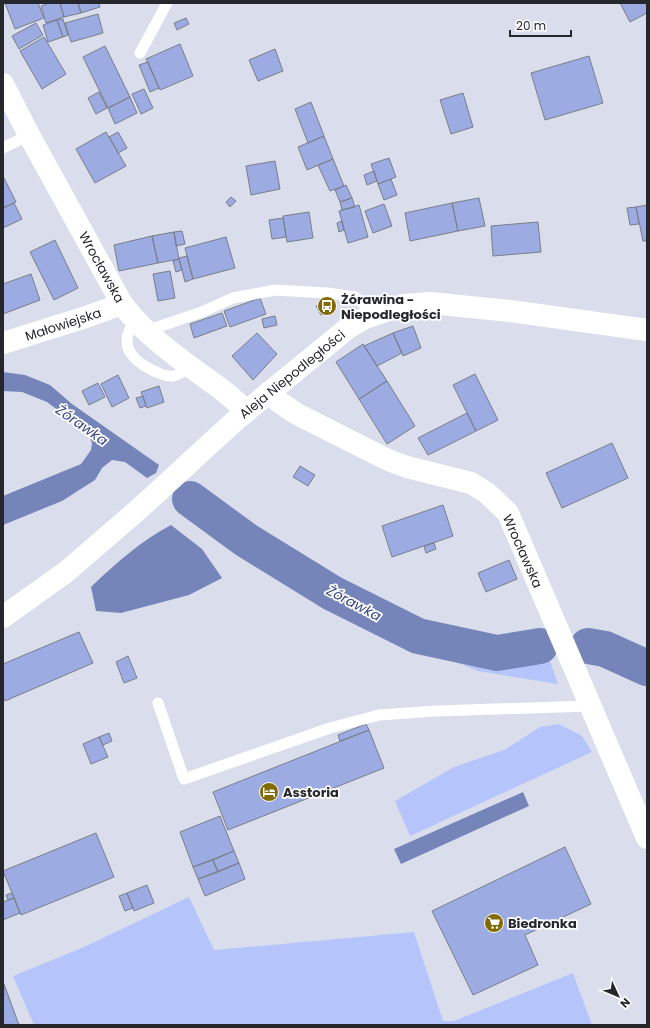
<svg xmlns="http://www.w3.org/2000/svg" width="650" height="1028" viewBox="0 0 650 1028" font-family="Poppins,sans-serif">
  <rect width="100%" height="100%" fill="#dadeec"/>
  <path fill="#b5c5fc" d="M241,545L341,606L426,642L510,657L550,661L558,684L478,671L335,611L245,558Z
    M559,724L582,736L592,752L410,836L395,801L454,767L504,750L540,727Z
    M189,897L214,950L414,932L443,1021H454L573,973L592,1025H34L13,976L84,947Z"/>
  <path fill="#7685b9" d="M3,372L25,375L50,385L72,404L159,465L156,473L147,478L125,462L112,460L102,468L95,480L62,501L3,525V496L81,464L91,450L92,443L88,433L47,402L22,392L3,391Z
    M171,525L202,549L222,578L189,595L121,613L96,611L91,587C116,563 141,541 171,525Z
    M523,792L529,806L401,864L394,849Z"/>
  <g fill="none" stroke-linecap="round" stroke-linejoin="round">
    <path stroke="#7685b9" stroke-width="36" d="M190,499L246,540L332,593L418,636L497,653L540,646
      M588,646L605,649L647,668"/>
  </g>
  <path fill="#9cace2" stroke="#797d89" d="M5,3H38L44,18L15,29Z
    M49,3H60L64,17L46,23L41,6Z
    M60,3H78L81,13L64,17Z
    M78,3H99L100,7L81,13Z
    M620,3H647V13L630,22Z
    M98,14L103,33L71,42L65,23Z
    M186,18L189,24L177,30L174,23Z
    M63,19L68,35L63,37L57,20Z
    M57,20L63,37L48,42L43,25Z
    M36,23L43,35L19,49L12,36Z
    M44,37L66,74L42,89L20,51Z
    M180,44L193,76L160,90L146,59Z
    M105,46L130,97L108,108L83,57Z
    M275,49L283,71L258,81L249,60Z
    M589,56L603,103L545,120L531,73Z
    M148,62L159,88L150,92L139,65Z
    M144,89L153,108L141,114L132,94Z
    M99,92L107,108L96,114L88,98Z
    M463,93L473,127L451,134L440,100Z
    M130,97L137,113L115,124L108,108Z
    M311,102L324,136L308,143L295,109Z
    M106,132L126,166L95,183L76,149Z
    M118,132L127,148L118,153L109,137Z
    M324,136L333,159L307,170L298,147Z
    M389,158L396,177L378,184L371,164Z
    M333,159L344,186L330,191L318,165Z
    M275,161L280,189L251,195L246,166Z
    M374,171L377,181L367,185L364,175Z
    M3,176L16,202L3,208Z
    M391,179L397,195L384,200L378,184Z
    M346,185L352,198L340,202L335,190Z
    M231,197L236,201L230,207L226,202Z
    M352,198L355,207L342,210L340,202Z
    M479,198L485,226L458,231L452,203Z
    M14,203L22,219L3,228V208Z
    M452,203L458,231L410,241L405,213Z
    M384,204L392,226L373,233L365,211Z
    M359,205L368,237L348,243L339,211Z
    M647,205V241H643L636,207Z
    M636,207L639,224L630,225L627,208Z
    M309,212L313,238L287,242L283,216Z
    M283,218L286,237L272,239L269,220Z
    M342,221L344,230L339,232L337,223Z
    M538,222L541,252L493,256L491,226Z
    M182,231L185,244L176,246L174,232Z
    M174,232L179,259L158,263L152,236Z
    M152,236L158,263L119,271L114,245Z
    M226,237L235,268L193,279L185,248Z
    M55,240L78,288L54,300L30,252Z
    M187,256L193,279L185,282L179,258Z
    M179,259L182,270L176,272L173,261Z
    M170,271L175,298L158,301L153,274Z
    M31,274L40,300L3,314V284Z
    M260,298L266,314L230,327L224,311Z
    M329,300L333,309L321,315L316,306Z
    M222,313L227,326L194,338L190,324Z
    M275,316L277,325L264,328L262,319Z
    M413,326L421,348L403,356L393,333Z
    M257,333L277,354L253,380L232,356Z
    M393,333L402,353L377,366L364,346Z
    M363,344L387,381L359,399L336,362Z
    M475,374L498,420L476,431L453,385Z
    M118,375L129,398L112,407L101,384Z
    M387,381L415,426L387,444L359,399Z
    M98,383L105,397L89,405L82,391Z
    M159,386L164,402L147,408L141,392Z
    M143,396L146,406L140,408L136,398Z
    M467,413L476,431L428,455L418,438Z
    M612,443L628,478L562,508L546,473Z
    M300,466L315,475L308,486L293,477Z
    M443,505L453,536L392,557L382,526Z
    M434,543L436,549L426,553L424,546Z
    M509,560L517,579L486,592L478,573Z
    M79,632L93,663L5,701L3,697V664Z
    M128,656L137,678L124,683L116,662Z
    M366,724L369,730L340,741L338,735Z
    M369,730L384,768L228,830L213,792Z
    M109,733L112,741L103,745L99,737Z
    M99,737L108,757L91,764L83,744Z
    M220,816L234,851L193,867L180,832Z
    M96,833L114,877L21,915L3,871Z
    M565,847L591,904L525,935L538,965L473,995L432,911Z
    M234,851L239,863L218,872L213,860Z
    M213,860L218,872L198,879L193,867Z
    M239,863L245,879L205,896L198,879Z
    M147,885L154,903L134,911L127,893Z
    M12,893L14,898L8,900L6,895Z
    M127,893L133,908L125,911L119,896Z
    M14,898L20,913L3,920V902Z
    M4,984L19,1025H3Z"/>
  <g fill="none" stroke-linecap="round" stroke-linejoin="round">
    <path stroke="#fff" stroke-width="11" d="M140,53L167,3
      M3,148L29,135
      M135,321C118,344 130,359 152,370C159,373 165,377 173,376C178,376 185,370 190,367
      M146,331L202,312L233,298L275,290L327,293L355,297L365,305L371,316
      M158,703L184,779L330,728L379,715L436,711L590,706"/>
    <path stroke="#fff" stroke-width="22" d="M3,343L86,317L122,304"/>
    <path stroke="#fff" stroke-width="22" d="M3,84L29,135L122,304C147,337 181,360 214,384C226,392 236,402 247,411
      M269,392L279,402L297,414L388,460L407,467L471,483L487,493L508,513L647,838
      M3,617L66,572L139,509L237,419L348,328L365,318L403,305L431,303L510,311L647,330"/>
  </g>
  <defs>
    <g id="bus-disc" transform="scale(1)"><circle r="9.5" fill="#826901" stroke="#fff"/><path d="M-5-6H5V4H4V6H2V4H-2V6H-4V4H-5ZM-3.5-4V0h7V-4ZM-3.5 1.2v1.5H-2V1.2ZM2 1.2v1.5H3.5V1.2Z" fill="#fff"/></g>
    <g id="hotel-disc" transform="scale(1)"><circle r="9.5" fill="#826901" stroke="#fff"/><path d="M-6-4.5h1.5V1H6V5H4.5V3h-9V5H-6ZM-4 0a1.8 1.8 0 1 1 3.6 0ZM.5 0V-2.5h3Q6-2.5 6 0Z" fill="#fff"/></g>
    <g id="supermarket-disc" transform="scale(1)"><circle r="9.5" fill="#826901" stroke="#fff"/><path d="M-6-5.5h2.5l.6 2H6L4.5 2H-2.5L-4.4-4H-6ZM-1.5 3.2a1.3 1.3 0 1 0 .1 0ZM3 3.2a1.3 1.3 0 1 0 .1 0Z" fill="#fff"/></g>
  </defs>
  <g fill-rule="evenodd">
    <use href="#bus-disc" x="327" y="306"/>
    <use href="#hotel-disc" x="269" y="792"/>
    <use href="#supermarket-disc" x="494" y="923"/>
  </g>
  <g text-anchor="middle" stroke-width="3.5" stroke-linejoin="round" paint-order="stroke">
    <g font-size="13" fill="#25272c" stroke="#fff">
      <text transform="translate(102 267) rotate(61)" y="5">Wrocławska</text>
      <text transform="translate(63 324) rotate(-18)" y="5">Małowiejska</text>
      <text transform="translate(292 374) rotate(-39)" y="5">Aleja Niepodległości</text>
      <text transform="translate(523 551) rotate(66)" y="5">Wrocławska</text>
    </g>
    <g font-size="13" font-weight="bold" fill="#25272c" stroke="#fff" text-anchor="start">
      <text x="341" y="304">Żórawina -<tspan x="341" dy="15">Niepodległości</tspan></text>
      <text x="283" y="797">Asstoria</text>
      <text x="508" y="928">Biedronka</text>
    </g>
    <g font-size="14" font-style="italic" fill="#374587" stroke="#fff">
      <text transform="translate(82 425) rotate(35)" y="5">Żórawka</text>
      <text transform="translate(354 603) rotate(28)" y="5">Żórawka</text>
    </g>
  </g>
  <rect width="650" height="1028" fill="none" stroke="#25272c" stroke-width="8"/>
  <g transform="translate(618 996) rotate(134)" stroke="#ffffff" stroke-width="3" paint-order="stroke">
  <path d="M0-3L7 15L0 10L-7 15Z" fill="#25272c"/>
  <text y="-6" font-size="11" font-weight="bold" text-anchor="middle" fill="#25272c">N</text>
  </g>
  <path d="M510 30v6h61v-6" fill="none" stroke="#25272c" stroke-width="2"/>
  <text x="516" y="30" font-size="12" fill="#25272c" stroke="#ffffff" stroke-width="3" paint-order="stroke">20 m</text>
</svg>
